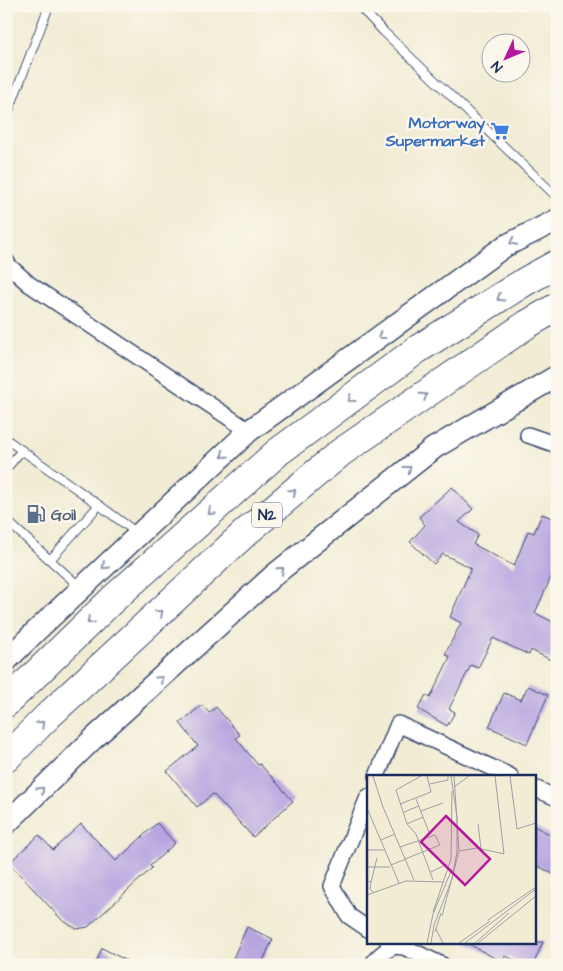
<svg xmlns="http://www.w3.org/2000/svg" width="563" height="971" viewBox="0 0 563 971" font-family="'Architects Daughter',sans-serif">
  <rect width="100%" height="100%" fill="#fbf7ec"/>
  <filter id="ink" filterUnits="userSpaceOnUse"><feTurbulence type="fractalNoise" baseFrequency=".02" numOctaves="2"/><feDisplacementMap in="SourceGraphic" scale="10" xChannelSelector="R" yChannelSelector="G"/><feConvolveMatrix kernelMatrix="1 2 1 2 8 2 1 2 1" color-interpolation-filters="sRGB"/></filter>
  <filter id="wash" filterUnits="userSpaceOnUse"><feTurbulence type="fractalNoise" baseFrequency=".0096" numOctaves="4" result="noise"/><feDisplacementMap in="SourceGraphic" scale="20" xChannelSelector="R" yChannelSelector="G"/><feGaussianBlur stdDeviation="1.12" result="paint"/><feColorMatrix in="noise" values="0 0 0 0 0 0 0 0 0 0 0 0 0 0 0 0 0 1.4 0 .05"/><feComposite in="paint" operator="in"/></filter>
  <g filter="url(#wash)">
    <rect width="100%" height="100%" fill="#f2ecd4"/>
    <g id="blocks">
      <path fill="#b8a5e0" d="M452,487L473,509L459,522L478,535L473,544L514,566L528,531L534,533L542,514L557,520V575L553,573L535,613L557,624V663L531,650L529,655L493,638L478,668L471,665L449,709L455,712L447,726L418,709L426,695L430,698L450,657L445,654L461,623L450,617L471,568L443,554L434,564L410,542L425,525L419,517Z
        M528,686L548,695L527,744L489,727L504,693L521,700Z
        M202,705L209,713L216,707L240,735L236,738L258,765L260,764L293,801L253,837L213,794L197,807L167,771L198,746L180,723Z
        M157,823L175,843L150,866L152,868L88,927L77,929L62,920L9,863L39,835L53,850L81,824L116,861Z
        M534,826L557,838V876L534,864Z
        M247,927L273,939L261,965H230Z
        M465,942H543L533,965H527L505,956L502,962Z
        M102,948L135,965H95Z"/>
    </g>
  </g>
  <g filter="url(#ink)">
    <use href="#blocks" fill-opacity="0" stroke="#3b4b70" stroke-width="1"/>
    <g fill="none" stroke-linecap="round" stroke-linejoin="round">
      <g stroke="#3b4b70" stroke-width="10">
        <path id="lane" d="M359,6L384,32L557,197
          M6,118L49,6
          M6,439L99,505
          M6,469L22,450
          M6,520L50,560
          M80,587L50,560L99,505L137,533"/>
      </g>
      <g stroke="#3b4b70" stroke-width="18">
        <path id="street" d="M6,261L9,266L29,284L249,431
          M528,435L557,445
          M377,776L398,724L510,776
          M534,788L557,798
          M368,797L332,886L349,916L368,929
          M388,942L394,946L404,947L442,965
          M372,965C377,956 385,951 394,946"/>
      </g>
      <g stroke="#3b4b70" stroke-width="24">
        <path id="secondary" d="M6,661L35,632L249,431L505,246L557,220
          M6,824L92,740L274,575L434,448L557,376"/>
      </g>
      <g stroke="#3b4b70" stroke-width="30">
        <path id="highway" d="M6,703L113,599L278,452L418,349L526,281L557,264
          M6,758L48,716L245,533L340,453L526,325L557,307"/>
      </g>
      <use href="#lane" stroke="#fff" stroke-width="8"/>
      <use href="#street" stroke="#fff" stroke-width="15"/>
      <use href="#secondary" stroke="#fff" stroke-width="21"/>
      <use href="#highway" stroke="#fff" stroke-width="28"/>
    </g>
    <defs><path id="oneway-chevron" d="M-2-3.5L2.5 0L-2 3.5" fill="none" stroke-width="1.6" stroke-linecap="round" stroke-linejoin="round" transform="scale(1.25)"/></defs>
    <g stroke="#8d97ae">
      <use href="#oneway-chevron" transform="translate(513 242) rotate(153)"/>
      <use href="#oneway-chevron" transform="translate(500 298) rotate(148)"/>
      <use href="#oneway-chevron" transform="translate(381 336) rotate(144)"/>
      <use href="#oneway-chevron" transform="translate(424 396) rotate(-34)"/>
      <use href="#oneway-chevron" transform="translate(351 399) rotate(144)"/>
      <use href="#oneway-chevron" transform="translate(224 455) rotate(137)"/>
      <use href="#oneway-chevron" transform="translate(408 469) rotate(-38)"/>
      <use href="#oneway-chevron" transform="translate(293 492) rotate(-40)"/>
      <use href="#oneway-chevron" transform="translate(211 512) rotate(138)"/>
      <use href="#oneway-chevron" transform="translate(105 566) rotate(137)"/>
      <use href="#oneway-chevron" transform="translate(281 570) rotate(-39)"/>
      <use href="#oneway-chevron" transform="translate(160 613) rotate(-43)"/>
      <use href="#oneway-chevron" transform="translate(90 621) rotate(136)"/>
      <use href="#oneway-chevron" transform="translate(160 679) rotate(-42)"/>
      <use href="#oneway-chevron" transform="translate(41 724) rotate(-45)"/>
      <use href="#oneway-chevron" transform="translate(41 790) rotate(-44)"/>
    </g>
  </g>
  <defs>
    <g id="supermarket-bare" transform="scale(1.5)"><path d="M-6-5.5h2.5l.6 2H6L4.5 2H-2.5L-4.4-4H-6ZM-1.5 3.2a1.3 1.3 0 1 0 .1 0ZM3 3.2a1.3 1.3 0 1 0 .1 0Z" fill="#3f7fe0" stroke="#fbf7ec" stroke-width="2.5" paint-order="stroke"/></g>
    <g id="fuel-bare" transform="scale(1.5)"><path d="M-5.5-6h7V0h2V4h1.3V-2.5L3-4.5l.8-.8L6-3V5H2.5V1h-1V6h-7ZM-4.2-4.7v3.2H.2V-4.7Z" fill="#5c6f8a" stroke="#fbf7ec" stroke-width="2.5" paint-order="stroke"/></g>
  </defs>
  <g fill-rule="evenodd">
    <use href="#supermarket-bare" x="500" y="131"/>
    <use href="#fuel-bare" x="36" y="514"/>
  </g>
  <g text-anchor="middle" stroke-width="5" stroke-linejoin="round" paint-order="stroke">
    <rect fill="#fbf7ec" stroke="#5e6b89" stroke-width="1" x="252" y="502.5" width="30" height="25" rx="4"/>
    <g font-size="15" font-weight="bold" fill="#1b2f5e">
      <text x="267" y="520">N2</text>
    </g>
    <g font-size="16" font-weight="bold" fill="#366cbe" stroke="#fbf7ec" text-anchor="end">
      <text x="485" y="128">Motorway<tspan x="485" dy="18">Supermarket</tspan></text>
    </g>
    <g font-size="16" font-weight="bold" fill="#4e5e75" stroke="#fbf7ec" text-anchor="start">
      <text x="51" y="520">Goil</text>
    </g>
  </g>
  <g transform="translate(367 775)">
    <rect width="169" height="169" fill="#f2ecd4"/>
    <path fill="none" stroke="#9ca0a5" stroke-width="1" d="M6,1L16,32L47,105M54,1L29,15L40,49L49,59L66,105M143,1L150,54L169,48M63,9L81,5V1M87,12L102,1M49,24L63,60M33,29L64,17L60,1M0,33L32,108M54,36L76,28M37,37L52,31M40,49L56,42M111,49L114,74M14,65L28,59M33,72L68,60L73,70L38,84M0,75H18M92,76L110,73L137,79L128,1M24,90L39,84M0,92H23M64,97L80,89M0,106L4,107L3,114L6,117M4,107L10,83M0,120L39,106L77,107M66,137L84,84L85,16M75,141L92,76L87,1M121,145L169,112M69,154L76,168M68,157L74,138M60,168L66,139L85,94M64,168L67,150L85,104L90,77V42L84,1M92,168L123,146M98,168L169,114M108,168L142,138M111,168L169,121"/>
    <path fill="#b5179e" fill-opacity="0.15" stroke="#b5179e" stroke-width="2.5" d="M79,41L123,84L98,110L54,67Z"/>
    <rect width="169" height="169" fill="none" stroke="#1b2f5e" stroke-width="2.5"/>
  </g>
  <rect width="563" height="971" fill="none" stroke="#fbf7ec" stroke-width="25"/>
  <g transform="translate(506 58) rotate(226)"><circle r="24" fill="#fbf7ec" stroke="#a1a7b3"/>
  <path d="M0-4L9 19L0 12L-9 19Z" fill="#b5179e"/>
  <text y="-8" font-size="14" font-weight="bold" text-anchor="middle" fill="#1b2f5e">N</text>
  </g>
</svg>
